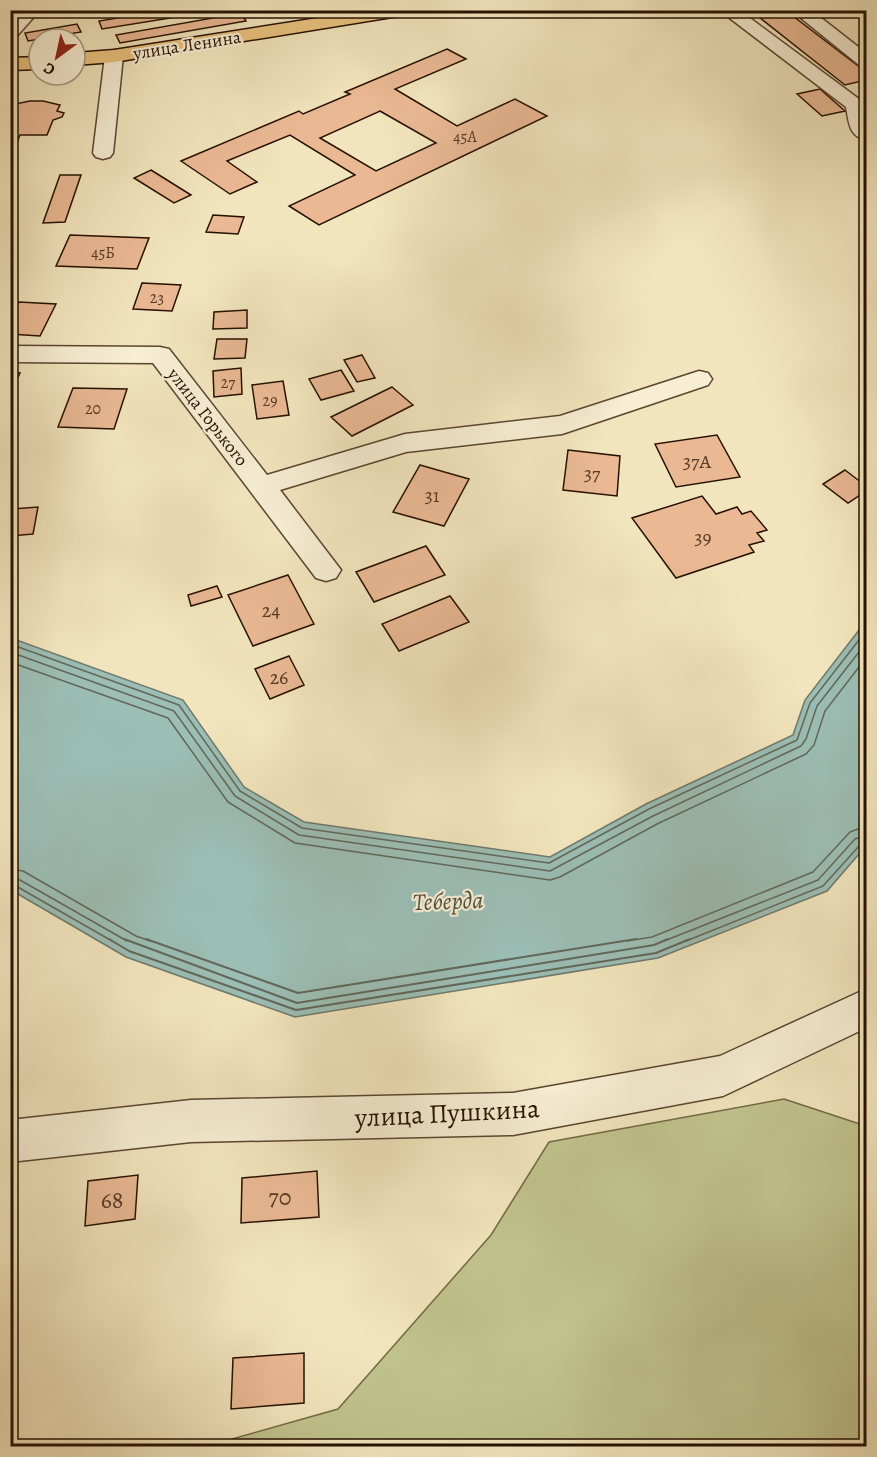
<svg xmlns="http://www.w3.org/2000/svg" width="877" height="1457" viewBox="0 0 877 1457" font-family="Alegreya,serif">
  <rect width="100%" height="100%" fill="#f2e5bd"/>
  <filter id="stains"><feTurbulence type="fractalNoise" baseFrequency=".00333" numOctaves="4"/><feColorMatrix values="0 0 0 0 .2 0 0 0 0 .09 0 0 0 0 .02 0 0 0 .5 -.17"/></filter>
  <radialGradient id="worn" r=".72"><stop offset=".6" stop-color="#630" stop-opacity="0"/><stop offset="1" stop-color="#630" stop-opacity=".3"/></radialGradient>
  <path fill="#c0c38d" stroke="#736a47" stroke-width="1.5" d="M784,1099L866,1126V1446H207L338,1409L491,1235L549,1142Z"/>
  <path fill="#9cbeb5" stroke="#6d796d" stroke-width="1.5" d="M866,621V846L827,891L658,958L295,1017L126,957L11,890V638L183,700L244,787L304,822L550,857L646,804L793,735L805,700Z"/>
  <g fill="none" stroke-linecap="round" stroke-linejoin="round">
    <path stroke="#61685b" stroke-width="1.5" d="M10,644L179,705L240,791L302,828L549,863L649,809L797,740L810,703L866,631
      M10,652L174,711L235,796L299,835L550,871L653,816L801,746L806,739L817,706L866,643
      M10,662L168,718L228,802L295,843L550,880L560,877L657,824L806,754L814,745L825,711L866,658
      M10,869L23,871L136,936L150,941
      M10,878L20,880L127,941
      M10,885L16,886L112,941
      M627,941L652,937L813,872L850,832L866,826
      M664,941L818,880L855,839L866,835
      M686,941L823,886L860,845L866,843"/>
    <path stroke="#61685b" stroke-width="2" d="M109,939L129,951L296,1010L656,953L690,939
      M124,939L297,1003L654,945L668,939
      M146,939L298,993L636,939"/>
  </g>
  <path fill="#eab994" stroke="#261101" stroke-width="1.5" fill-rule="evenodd" d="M166,10H220L102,29L99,21Z
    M750,10H785L866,72V80L845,85Z
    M241,13L246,21L120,43L116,35Z
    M77,24L81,32L28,41L25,33Z
    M447,49L466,59L395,89L457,126L515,99L547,116L319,225L289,206L355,175L290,135L227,161L257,182L230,194L181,161L299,111L303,114L350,94L345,92ZM380,111L436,143L376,171L320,138Z
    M820,89L845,111L822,116L797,94Z
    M30,101H43L60,105L57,111L64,113L62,117L53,120L47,135H20L14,150H10V105Z
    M151,170L191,195L174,203L134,178Z
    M60,175H81L65,222L43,223Z
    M213,215L244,217L238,234L206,232Z
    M70,235L149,238L137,269L56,266Z
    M142,283L181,285L172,311L133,309Z
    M19,302L56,304L40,336L10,334V316Z
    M247,310V328L213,329L214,312Z
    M217,339H247L245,358L214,359Z
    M362,355L375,378L357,382L344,360Z
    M241,368L242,394L214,397L213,371Z
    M341,370L354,391L321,400L309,379Z
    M10,372L20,373L10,395Z
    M283,381L289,415L257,419L252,385Z
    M392,387L413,405L352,436L331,417Z
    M73,388L127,389L114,429L58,427Z
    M717,435L740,477L676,487L655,444Z
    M568,450L620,456L617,496L563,490Z
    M420,465L469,479L444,526L393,512Z
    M845,470L866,486V491L848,503L823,484Z
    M702,496L716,514L737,507L742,514L751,511L767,530L757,533L764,541L749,545L754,552L676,578L632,518Z
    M38,507L33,534L10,536L12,509Z
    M426,546L445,575L374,602L356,572Z
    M288,575L314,624L253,646L228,595Z
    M217,586L222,597L191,606L188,595Z
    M450,596L469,622L399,651L382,624Z
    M289,656L304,685L270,699L255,669Z
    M317,1171L319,1217L241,1223L242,1178Z
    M138,1175L135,1219L85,1226L88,1181Z
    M304,1353V1403L231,1409L233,1358Z"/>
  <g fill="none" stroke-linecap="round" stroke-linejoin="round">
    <g stroke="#594630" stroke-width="3">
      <path id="minor" d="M22,10H40L16,37L10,38V22Z
        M719,10H739L859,99L866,97V140C849,136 849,123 846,107Z
        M791,10H811L866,53V66L859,65Z
        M114,50L120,52L123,56L113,153L110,157L103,159L96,157L93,153L105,56L108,52Z
        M10,346L160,347L169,349L267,475L405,434L560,416L699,371L708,373L712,379L708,385L562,434L406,452L280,490L341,570L336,578L326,581L316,578L153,363L10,362Z
        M866,989V1028L723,1096L513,1135L191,1142L10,1162V1120L191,1100L513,1093L720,1056Z"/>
    </g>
    <g stroke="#261101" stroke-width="3">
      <path id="major" d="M369,10H413L405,15L114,62L75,65V53L114,50Z
        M39,57V69L10,70V58Z"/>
    </g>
    <use href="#minor" fill="#f7eed4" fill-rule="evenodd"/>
    <use href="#major" fill="#e9c27e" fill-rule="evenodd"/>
  </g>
  <g text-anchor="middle" stroke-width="4.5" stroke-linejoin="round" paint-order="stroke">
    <g font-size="16" fill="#573b26">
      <text x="465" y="142">45А</text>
      <text x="103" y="258">45Б</text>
      <text x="157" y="303">23</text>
      <text x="228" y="388">27</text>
      <text x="270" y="406">29</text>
      <text x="93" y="414">20</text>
    </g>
    <g font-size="18" fill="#261101" stroke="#f7eed4">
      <text transform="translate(187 45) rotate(-9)" y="6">улица Ленина</text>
      <text transform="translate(208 417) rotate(52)" y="6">улица Горького</text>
    </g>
    <g font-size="20" fill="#573b26">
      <text x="697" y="468">37А</text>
      <text x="592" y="480">37</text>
      <text x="432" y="502">31</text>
      <text x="703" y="544">39</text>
      <text x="271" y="617">24</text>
      <text x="279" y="684">26</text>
    </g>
    <g font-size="24" font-style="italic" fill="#4f4e40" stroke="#f7eed4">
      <text transform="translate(448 901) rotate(-2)" y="8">Теберда</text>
    </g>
    <g font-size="24" fill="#573b26">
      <text x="280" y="1205">70</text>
      <text x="112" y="1208">68</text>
    </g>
    <g font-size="27" fill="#261101" stroke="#f7eed4">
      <text transform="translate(447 1113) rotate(-3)" y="9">улица Пушкина</text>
    </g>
  </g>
  <rect width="877" height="1457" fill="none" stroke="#f2e5bd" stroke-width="36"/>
  <rect x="12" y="12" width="853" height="1433" fill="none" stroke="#261101" stroke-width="3"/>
  <rect x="18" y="18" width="841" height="1421" fill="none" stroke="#261101" stroke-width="1.5"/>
  <g transform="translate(57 57) rotate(213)"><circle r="28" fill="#f7eed4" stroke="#a39680" stroke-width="1.5"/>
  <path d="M0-4.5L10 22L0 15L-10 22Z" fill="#8f2418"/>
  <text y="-9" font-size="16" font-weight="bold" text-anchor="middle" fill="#261101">С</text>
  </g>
  <rect width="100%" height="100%" filter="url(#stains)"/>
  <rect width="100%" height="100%" fill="url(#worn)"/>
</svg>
